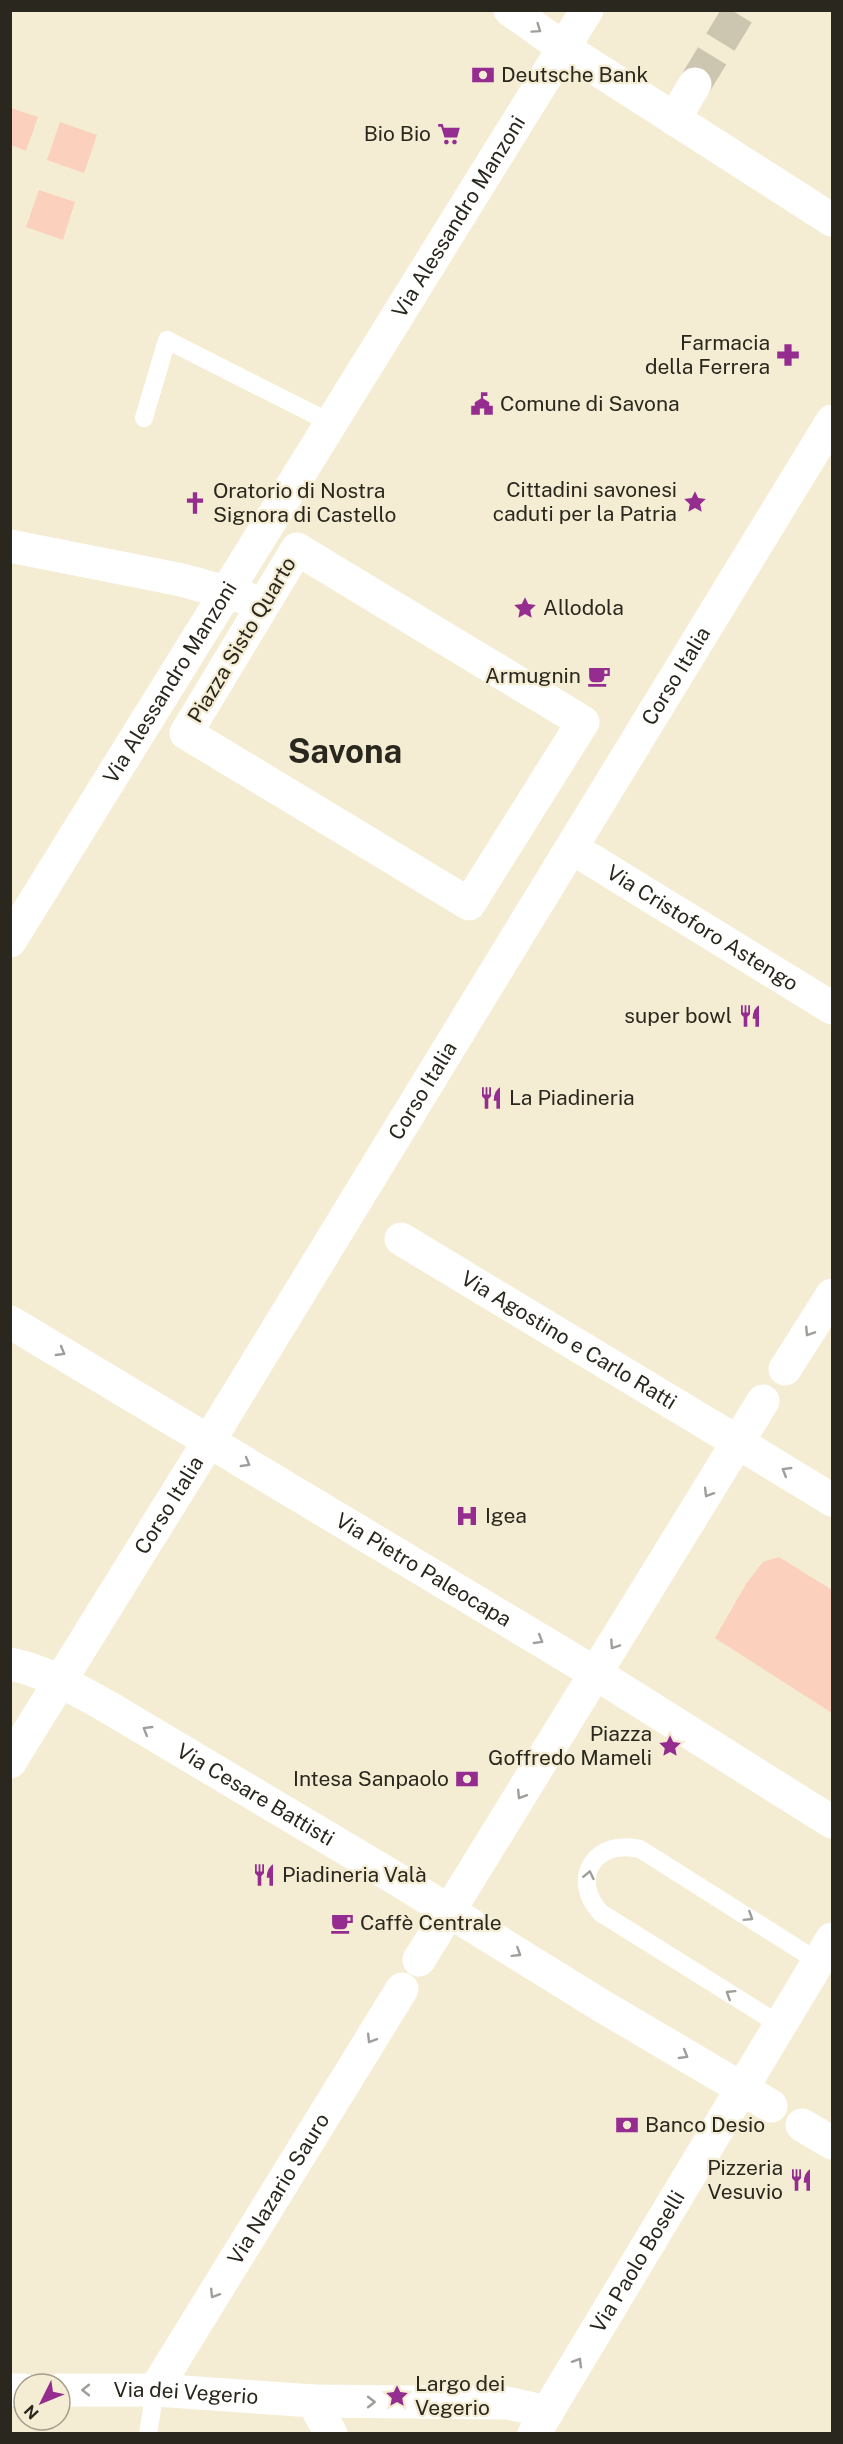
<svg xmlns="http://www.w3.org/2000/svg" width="843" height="2444" viewBox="0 0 843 2444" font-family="'Public Sans',sans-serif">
  <rect width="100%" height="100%" fill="#f4edd3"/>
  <path fill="#fbd0bd" d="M11,108L38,117L26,151L11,145Z
    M60,122L97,135L84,173L47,160Z
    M39,190L75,202L63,240L26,227Z
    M779,1557L832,1590V1713L715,1638L746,1584L763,1562Z"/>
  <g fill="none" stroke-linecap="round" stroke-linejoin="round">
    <path stroke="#ccc5af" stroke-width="33" stroke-dasharray="33 16" stroke-linecap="butt" d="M695,84L740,10"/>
    <path stroke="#fff" stroke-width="18" d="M144,418L167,340L331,423
      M780,2025L601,1913C569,1879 595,1838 640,1849L819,1962
      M148,2434L155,2390"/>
    <g stroke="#fff" stroke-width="33">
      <path d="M510,10L564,48L832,220"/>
      <path d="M674,119L695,84"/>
      <path d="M10,546L182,580L246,598"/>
      <path d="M297,549L583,722L469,904L186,733Z"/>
      <path id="s1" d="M572,848L832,1008"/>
      <path id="s2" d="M10,941L587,10"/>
      <path id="s3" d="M401,1239L739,1443"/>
      <path id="s4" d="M10,1762L209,1441L832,421"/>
      <path d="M741,2088L771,2106"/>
      <path d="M802,2125L832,2143"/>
      <path d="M313,2401L507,2403L548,2412"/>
    </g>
    <g stroke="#fff" stroke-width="33">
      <path id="s5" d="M10,1322L595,1673L832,1822"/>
      <path d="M785,1369L832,1295"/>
      <path d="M739,1443L832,1500"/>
      <path id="s6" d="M10,1664C45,1671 77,1690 108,1707L405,1884L602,2006L741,2088"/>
      <path d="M419,1960L763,1401"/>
      <path d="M10,2390H24"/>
      <path id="s7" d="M60,2390H155L313,2401L331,2434"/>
      <path id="s8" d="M155,2390L402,1989"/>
      <path id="s9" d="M534,2434L832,1939"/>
    </g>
  </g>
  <defs><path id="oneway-chevron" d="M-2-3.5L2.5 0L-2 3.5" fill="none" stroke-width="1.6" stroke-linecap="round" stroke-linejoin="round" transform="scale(1.5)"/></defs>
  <g stroke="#9f9e9a">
    <use href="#oneway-chevron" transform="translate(537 29) rotate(35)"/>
    <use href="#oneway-chevron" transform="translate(809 1332) rotate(123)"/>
    <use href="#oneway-chevron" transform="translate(61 1352) rotate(30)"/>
    <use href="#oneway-chevron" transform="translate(246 1463) rotate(30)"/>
    <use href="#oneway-chevron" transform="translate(786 1471) rotate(-149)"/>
    <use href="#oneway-chevron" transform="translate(708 1493) rotate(121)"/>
    <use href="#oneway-chevron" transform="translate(539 1640) rotate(31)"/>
    <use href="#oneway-chevron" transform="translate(614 1645) rotate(124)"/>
    <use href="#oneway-chevron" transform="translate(147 1730) rotate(-149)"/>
    <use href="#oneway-chevron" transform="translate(521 1795) rotate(122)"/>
    <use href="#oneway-chevron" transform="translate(589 1875) rotate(-78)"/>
    <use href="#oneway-chevron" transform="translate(749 1917) rotate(32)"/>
    <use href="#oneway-chevron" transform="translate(517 1953) rotate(32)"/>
    <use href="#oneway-chevron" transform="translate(730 1994) rotate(-148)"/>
    <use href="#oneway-chevron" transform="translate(371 2039) rotate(122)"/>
    <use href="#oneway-chevron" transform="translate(684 2055) rotate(31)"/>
    <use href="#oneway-chevron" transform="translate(214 2294) rotate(122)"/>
    <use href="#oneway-chevron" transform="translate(578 2362) rotate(-59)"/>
    <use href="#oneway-chevron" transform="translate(86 2390) rotate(-180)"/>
    <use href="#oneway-chevron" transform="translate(371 2402)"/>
  </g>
  <defs>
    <g id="bank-bare" transform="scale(1.8)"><path d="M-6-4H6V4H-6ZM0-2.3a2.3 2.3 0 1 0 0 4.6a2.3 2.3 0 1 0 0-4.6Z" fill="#952c8f" stroke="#f4edd3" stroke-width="2.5" paint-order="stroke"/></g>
    <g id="supermarket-bare" transform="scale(1.8)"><path d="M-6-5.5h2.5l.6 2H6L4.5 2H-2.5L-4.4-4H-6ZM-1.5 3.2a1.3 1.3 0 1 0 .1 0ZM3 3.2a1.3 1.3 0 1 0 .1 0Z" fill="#952c8f" stroke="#f4edd3" stroke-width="2.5" paint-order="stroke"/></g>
    <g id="pharmacy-bare" transform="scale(1.8)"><path d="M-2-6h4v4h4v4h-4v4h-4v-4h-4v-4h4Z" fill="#952c8f" stroke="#f4edd3" stroke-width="2.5" paint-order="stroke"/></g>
    <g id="civic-bare" transform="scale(1.8)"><path d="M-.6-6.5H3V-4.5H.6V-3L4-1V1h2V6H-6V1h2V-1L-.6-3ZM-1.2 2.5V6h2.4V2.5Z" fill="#952c8f" stroke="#f4edd3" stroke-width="2.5" paint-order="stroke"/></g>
    <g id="sight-bare" transform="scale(1.8)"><path d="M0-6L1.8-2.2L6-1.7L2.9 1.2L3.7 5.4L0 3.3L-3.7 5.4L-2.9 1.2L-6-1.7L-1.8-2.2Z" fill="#952c8f" stroke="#f4edd3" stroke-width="2.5" paint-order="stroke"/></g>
    <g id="church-bare" transform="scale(1.8)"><path d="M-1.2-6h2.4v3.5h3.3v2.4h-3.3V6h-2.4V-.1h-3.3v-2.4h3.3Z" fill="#952c8f" stroke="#f4edd3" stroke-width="2.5" paint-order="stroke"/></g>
    <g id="cafe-bare" transform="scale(1.8)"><path d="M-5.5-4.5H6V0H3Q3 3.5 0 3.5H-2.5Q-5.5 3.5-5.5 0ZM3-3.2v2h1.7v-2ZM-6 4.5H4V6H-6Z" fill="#952c8f" stroke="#f4edd3" stroke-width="2.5" paint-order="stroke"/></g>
    <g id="restaurant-bare" transform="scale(1.8)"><path d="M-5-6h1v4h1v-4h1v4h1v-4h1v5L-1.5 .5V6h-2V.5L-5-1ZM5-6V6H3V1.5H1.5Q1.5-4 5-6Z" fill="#952c8f" stroke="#f4edd3" stroke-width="2.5" paint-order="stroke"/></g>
    <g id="hospital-bare" transform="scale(1.8)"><path d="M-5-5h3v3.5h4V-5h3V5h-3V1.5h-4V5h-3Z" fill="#952c8f" stroke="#f4edd3" stroke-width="2.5" paint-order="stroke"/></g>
  </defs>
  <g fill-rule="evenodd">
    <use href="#bank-bare" x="483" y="75"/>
    <use href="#supermarket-bare" x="449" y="134"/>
    <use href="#pharmacy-bare" x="788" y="355"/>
    <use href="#civic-bare" x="482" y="404"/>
    <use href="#sight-bare" x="695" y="502"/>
    <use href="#church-bare" x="195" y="503"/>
    <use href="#sight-bare" x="525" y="608"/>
    <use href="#cafe-bare" x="599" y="676"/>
    <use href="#restaurant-bare" x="750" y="1016"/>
    <use href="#restaurant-bare" x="491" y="1098"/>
    <use href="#hospital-bare" x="467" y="1516"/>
    <use href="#sight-bare" x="670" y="1746"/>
    <use href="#bank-bare" x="467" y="1779"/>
    <use href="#restaurant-bare" x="264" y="1875"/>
    <use href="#cafe-bare" x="342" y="1923"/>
    <use href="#bank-bare" x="627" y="2125"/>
    <use href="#restaurant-bare" x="801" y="2180"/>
    <use href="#sight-bare" x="397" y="2396"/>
  </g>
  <g text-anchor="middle" stroke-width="4.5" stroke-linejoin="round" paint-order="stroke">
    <g font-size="21" fill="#2a271e" stroke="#f4edd3" text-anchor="start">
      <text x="501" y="82">Deutsche Bank</text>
      <text x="431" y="141" text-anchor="end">Bio Bio</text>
      <text x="770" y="350" text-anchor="end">Farmacia<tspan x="770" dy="24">della Ferrera</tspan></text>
      <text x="500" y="411">Comune di Savona</text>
      <text x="677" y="497" text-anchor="end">Cittadini savonesi<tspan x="677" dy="24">caduti per la Patria</tspan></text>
      <text x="213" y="498">Oratorio di Nostra<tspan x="213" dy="24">Signora di Castello</tspan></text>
      <text x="543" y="615">Allodola</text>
      <text x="581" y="683" text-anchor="end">Armugnin</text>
      <text x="732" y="1023" text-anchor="end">super bowl</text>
      <text x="509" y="1105">La Piadineria</text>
      <text x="485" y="1523">Igea</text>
      <text x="652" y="1741" text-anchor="end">Piazza<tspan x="652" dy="24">Goffredo Mameli</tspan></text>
      <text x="449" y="1786" text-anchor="end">Intesa Sanpaolo</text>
      <text x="282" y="1882">Piadineria Valà</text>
      <text x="360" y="1930">Caffè Centrale</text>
      <text x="645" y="2132">Banco Desio</text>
      <text x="783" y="2175" text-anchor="end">Pizzeria<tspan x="783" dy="24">Vesuvio</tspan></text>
      <text x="415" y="2391">Largo dei<tspan x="415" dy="24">Vegerio</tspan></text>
    </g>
    <g font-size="21" fill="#2a271e" stroke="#f4edd3">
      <text dy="7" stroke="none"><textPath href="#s2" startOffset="852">Via Alessandro Manzoni</textPath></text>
      <text transform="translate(242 640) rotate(-59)" y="7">Piazza Sisto Quarto</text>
      <text dy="7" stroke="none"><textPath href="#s4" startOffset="1274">Corso Italia</textPath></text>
      <text dy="7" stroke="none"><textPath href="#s2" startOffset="304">Via Alessandro Manzoni</textPath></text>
      <text dy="7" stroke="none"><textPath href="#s1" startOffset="153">Via Cristoforo Astengo</textPath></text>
      <text dy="7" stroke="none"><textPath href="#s4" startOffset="788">Corso Italia</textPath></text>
      <text dy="7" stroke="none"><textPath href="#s3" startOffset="196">Via Agostino e Carlo Ratti</textPath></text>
      <text dy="7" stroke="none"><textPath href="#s4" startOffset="302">Corso Italia</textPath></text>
      <text dy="7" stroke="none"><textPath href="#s5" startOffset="482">Via Pietro Paleocapa</textPath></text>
      <text dy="7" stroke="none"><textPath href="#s6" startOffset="279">Via Cesare Battisti</textPath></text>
      <text dy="7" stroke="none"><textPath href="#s8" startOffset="236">Via Nazario Sauro</textPath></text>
      <text dy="7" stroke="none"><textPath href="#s9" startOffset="201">Via Paolo Boselli</textPath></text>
      <text dy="7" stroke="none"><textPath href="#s7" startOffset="126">Via dei Vegerio</textPath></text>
    </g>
    <g font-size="33" font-weight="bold" fill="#2a271e" stroke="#f4edd3">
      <text x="345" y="763">Savona</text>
    </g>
  </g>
  <rect width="843" height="2444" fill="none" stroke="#2a271e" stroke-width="24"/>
  <g transform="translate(42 2402) rotate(227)"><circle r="28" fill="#f4edd3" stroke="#a39e8b" stroke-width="1.5"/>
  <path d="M0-4.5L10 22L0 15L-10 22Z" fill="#952c8f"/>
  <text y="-9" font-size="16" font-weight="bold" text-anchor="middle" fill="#2a271e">N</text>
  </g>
</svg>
